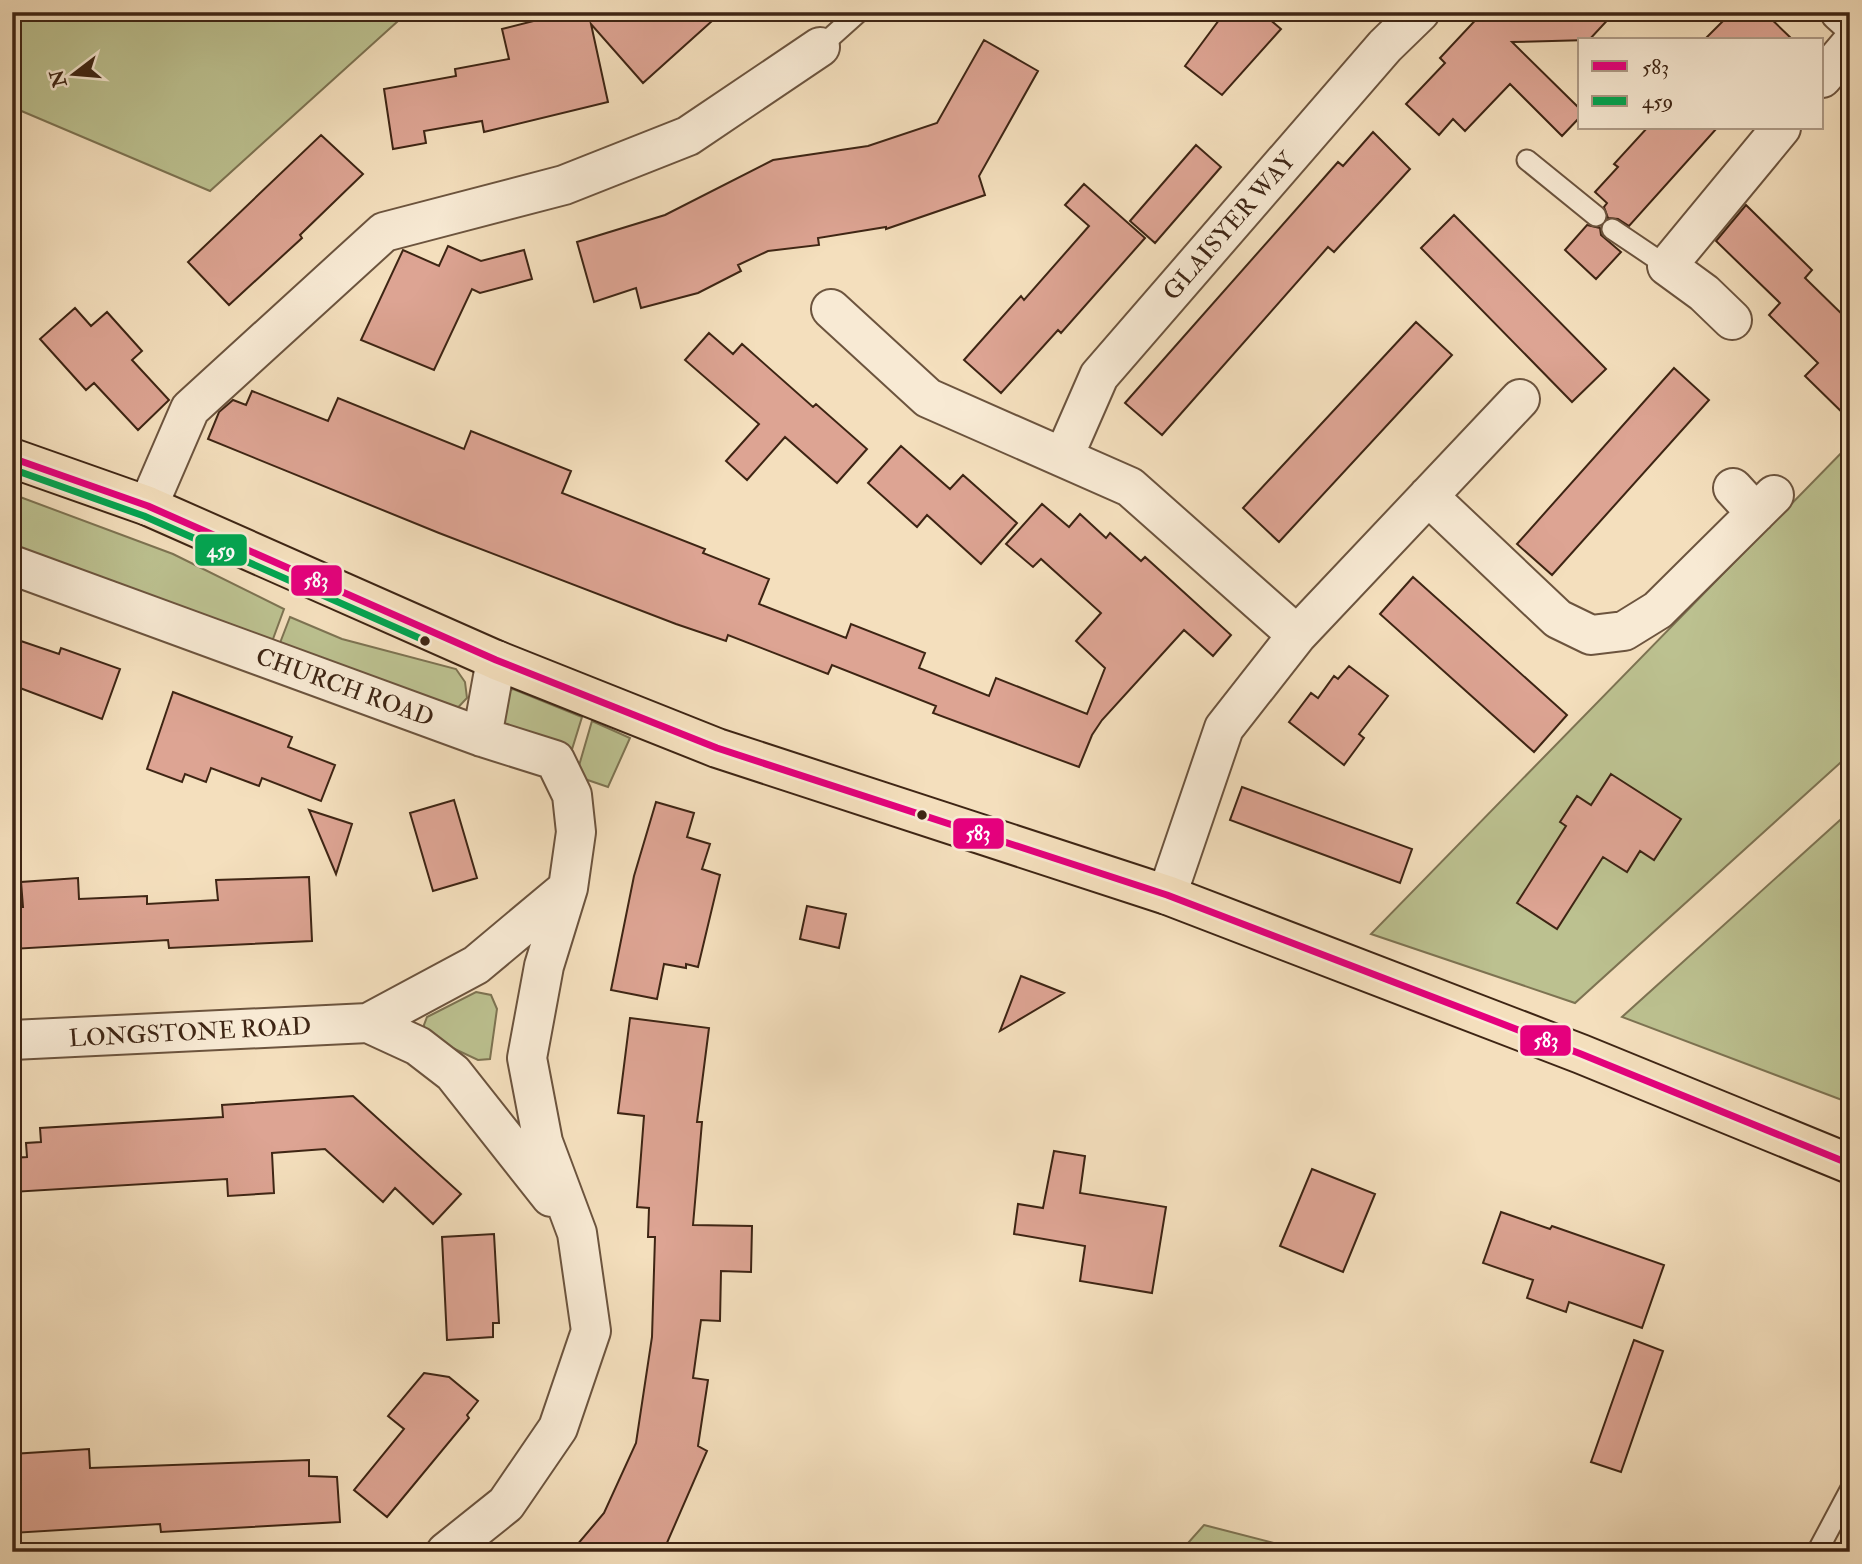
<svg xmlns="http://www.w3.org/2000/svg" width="1862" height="1564" viewBox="0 0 1862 1564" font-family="'IM FELL Double Pica',serif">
  <rect width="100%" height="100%" fill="#f4dfbd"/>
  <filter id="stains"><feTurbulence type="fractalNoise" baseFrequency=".00286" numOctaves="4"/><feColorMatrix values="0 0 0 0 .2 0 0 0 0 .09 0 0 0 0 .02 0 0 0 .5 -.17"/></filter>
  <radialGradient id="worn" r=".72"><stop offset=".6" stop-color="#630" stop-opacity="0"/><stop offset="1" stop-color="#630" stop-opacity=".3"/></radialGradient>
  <path fill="#bcc190" stroke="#7d7352" stroke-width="2" d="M12,12H408L210,191L12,107Z
    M1850,444V754L1575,1003L1371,934Z
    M12,494L173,554L284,609L266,658L12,563Z
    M290,617L342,639L456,669L465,682L467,698L450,716L273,661Z
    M513,689L582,717L565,772L500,746L506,692Z
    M592,721L630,738L608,787L576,776Z
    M1850,811V1103L1622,1017Z
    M476,992L491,995L497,1009L490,1059L478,1060L425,1035L424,1025L427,1017Z
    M1204,1525L1309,1552H1180Z"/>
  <path fill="#dda493" stroke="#3e2514" stroke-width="2" d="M569,12H722L643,83L591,24L608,102L484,132L482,121L424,131L426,143L393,149L384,89L456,76L455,69L509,59L502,29Z
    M1225,12H1261L1281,29L1222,95L1185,66Z
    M1483,12H1615L1589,40L1512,42L1580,109V117L1562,136L1510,84L1465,131L1453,119L1439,135L1406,104L1445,63L1440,58Z
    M1732,12H1764L1793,40H1704Z
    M984,40L1038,71L979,176L985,195L886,229V227L818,238L819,245L768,251L738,265L741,271L698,293L641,308L636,288L594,302L577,242L665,215L773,160L868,146L937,123Z
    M1647,128H1717L1629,226L1618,219L1608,218L1604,207L1607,203L1595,192L1618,167L1614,164Z
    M1373,132L1410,169L1334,252L1328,247L1162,435L1125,403L1338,162L1343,166Z
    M321,135L363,174L300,235L302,238L229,305L188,262Z
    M1196,145L1221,167L1155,243L1130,221Z
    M1084,184L1145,238L1061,333L1058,330L1001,393L964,360L1021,296L1024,300L1089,226L1065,205Z
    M1746,205L1812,270L1805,278L1850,322V420L1805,376L1818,363L1769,315L1780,303L1716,241Z
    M1454,215L1606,369L1572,402L1421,248Z
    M1587,225L1600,228L1601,235L1621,252L1596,279L1565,250Z
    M448,246L481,261L524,250L532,279L480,293L472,289L434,370L361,340L403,250L439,266Z
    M75,308L91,326L107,312L142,351L132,360L169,400L138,430L94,383L86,390L40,339Z
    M1416,322L1452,355L1279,542L1243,508Z
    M709,333L733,354L742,344L813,407L816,404L867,449L837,483L785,437L747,480L726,461L759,424L685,360Z
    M1674,368L1709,400L1552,575L1517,544Z
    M252,391L328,421L338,398L464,449L471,431L571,471L562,493L705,549L703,553L769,579L759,604L846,638L851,624L925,653L919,668L989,696L996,678L1087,714L1105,668L1076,641L1101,613L1041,559L1033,567L1006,544L1042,504L1069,527L1080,514L1106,538L1110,533L1141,561L1145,557L1231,635L1213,656L1184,630L1102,720L1092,735L1079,767L933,713L936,706L832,665L828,674L728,635L726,641L676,624L439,533L208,439L219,412L233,400L246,405Z
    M901,446L950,489L963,475L1017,523L981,564L927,515L917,527L868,483Z
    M1413,577L1567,715L1534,752L1380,614Z
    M12,638L59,654L61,648L120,669L102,719L12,685Z
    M1349,666L1388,696L1359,734L1364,738L1344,765L1289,722L1311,693L1318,698L1334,676L1338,679Z
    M173,692L292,737L288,747L335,765L321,801L262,778L259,786L211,768L206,782L185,774L182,782L147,769Z
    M1611,774L1681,819L1654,860L1640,851L1627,872L1603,857L1557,929L1517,903L1566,826L1560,822L1577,796L1591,805Z
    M1242,787L1412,849L1400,883L1230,820Z
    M454,800L477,878L433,891L410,813Z
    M656,802L694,813L687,837L710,844L702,869L720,875L698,967L686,964V968L664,964L657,999L611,990L634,876Z
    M309,810L352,824L336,874Z
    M309,877L312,941L169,948L168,940L12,949V907H23L21,882L78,878L79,899L147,896V904L218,900L216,880Z
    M807,906L846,914L839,948L800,939Z
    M1021,976L1064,993L1000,1031Z
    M630,1018L709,1028L697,1122H702L693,1225L752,1226L751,1272L721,1271L720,1321L701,1320L693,1378L708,1380L698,1446L707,1451L663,1552H571L604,1513L636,1443L652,1337L655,1237H648L649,1208L637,1207L644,1116L618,1113Z
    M353,1096L461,1194L433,1224L395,1188L383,1202L325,1149L272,1153L274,1193L228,1196L227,1179L12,1192V1158L27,1157L26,1143L41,1142L40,1128L223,1117L222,1105Z
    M1054,1151L1085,1156L1080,1193L1166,1207L1152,1293L1080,1281L1085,1246L1014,1234L1018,1204L1043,1208Z
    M1312,1169L1375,1194L1343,1272L1280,1246Z
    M1501,1212L1550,1229L1552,1226L1664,1265L1642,1328L1569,1302L1566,1312L1527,1298L1533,1280L1483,1263Z
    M494,1234L499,1323H493V1337L447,1340L442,1237Z
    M1634,1340L1663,1351L1621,1472L1591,1462Z
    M424,1373L449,1377L478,1401L467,1415L469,1418L387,1517L354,1490L404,1429L388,1416Z
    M89,1449L90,1468L309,1460V1476L337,1477L340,1522L161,1532L160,1524L12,1533V1454Z"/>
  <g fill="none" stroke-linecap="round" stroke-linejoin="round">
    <g stroke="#6c543e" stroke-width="23">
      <path id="lane" d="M820,47L859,12
        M1527,160L1596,216
        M1612,229L1667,266
        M1817,1552L1850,1490"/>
    </g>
    <g stroke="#6c543e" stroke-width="42">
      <path id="street" d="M1840,12L1850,21
        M1822,78L1850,45
        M831,309L928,398L1130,487L1297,635
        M1732,320L1704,293L1667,266L1781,128
        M1064,456L1099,376L1385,46L1420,12
        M1733,488L1756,513
        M1428,496L1558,619L1591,635L1624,631L1658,610L1774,495
        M148,506L190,409L384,232L564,185L688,136L820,47
        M12,565L482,737L555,760L572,795L576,832L568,888L544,966L527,1058L543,1142L577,1233L591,1331L558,1428L506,1504L446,1552
        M482,737L496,660
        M1167,895L1224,728L1297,635L1520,399
        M368,1023L418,1046L453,1073L551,1197
        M12,1040L368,1023L476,965L568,888"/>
    </g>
    <g stroke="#3e2514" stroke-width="42">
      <path id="primary" d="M12,458L148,506L496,660L717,748L1167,895L1581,1054L1850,1164"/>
    </g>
    <use href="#lane" stroke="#f8ead4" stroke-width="19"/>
    <use href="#street" stroke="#f8ead4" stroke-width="38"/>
    <use href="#primary" stroke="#f4dfbd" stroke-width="38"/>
    <g stroke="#f8ead4" stroke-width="12">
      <path id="bus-1" d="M12,458L148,506L496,660L717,748L1167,895L1581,1054L1850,1164"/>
    </g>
    <g stroke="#f8ead4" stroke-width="12">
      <path id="bus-2" d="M12,469L144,516L426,641"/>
    </g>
    <use href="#bus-1" stroke="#e5007d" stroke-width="7"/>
    <use href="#bus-2" stroke="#00a651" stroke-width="7"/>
  </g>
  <g fill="#3e2514" stroke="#f8ead4" stroke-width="2.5">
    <circle cx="425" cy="641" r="6"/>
    <circle cx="922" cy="815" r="6"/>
  </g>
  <g text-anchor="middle" stroke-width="5" stroke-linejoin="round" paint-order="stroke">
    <g font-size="24" fill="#3e2514" stroke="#f8ead4">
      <text transform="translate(1229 226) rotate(-49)" y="8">GLAISYER WAY</text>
      <text transform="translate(345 687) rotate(20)" y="8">CHURCH ROAD</text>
      <text transform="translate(190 1032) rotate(-3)" y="8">LONGSTONE ROAD</text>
    </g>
  </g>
  <g stroke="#f8ead4" stroke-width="2.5">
    <rect x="194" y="533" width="54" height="34" rx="7" fill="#00a651"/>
    <rect x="290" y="564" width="53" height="33" rx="7" fill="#e5007d"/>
    <rect x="952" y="817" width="53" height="33" rx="7" fill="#e5007d"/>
    <rect x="1519" y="1024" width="53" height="33" rx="7" fill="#e5007d"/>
  </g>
  <g font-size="19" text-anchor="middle" font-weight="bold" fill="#fff">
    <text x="221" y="557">459</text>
    <text x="316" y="587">583</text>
    <text x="978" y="840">583</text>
    <text x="1546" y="1047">583</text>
  </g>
  <rect width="1862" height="1564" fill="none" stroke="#f4dfbd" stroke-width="42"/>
  <rect x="14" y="14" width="1834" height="1536" fill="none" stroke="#3e2514" stroke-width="3.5"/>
  <rect x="21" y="21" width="1820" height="1522" fill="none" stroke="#3e2514" stroke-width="2"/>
  <rect x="1578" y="38" width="245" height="91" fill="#f8ead4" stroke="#ae9b87" stroke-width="2"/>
  <rect x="1592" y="61" width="35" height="10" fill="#e5007d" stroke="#ae9b87" stroke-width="2"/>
  <text x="1642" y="74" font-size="21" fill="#3e2514">583</text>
  <rect x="1592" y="96" width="35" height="10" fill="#00a651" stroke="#ae9b87" stroke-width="2"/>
  <text x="1642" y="108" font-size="21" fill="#3e2514">459</text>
  <g transform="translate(74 74) rotate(254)" stroke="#f8ead4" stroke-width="5" paint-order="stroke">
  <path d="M0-5L12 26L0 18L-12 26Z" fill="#3e2514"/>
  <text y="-10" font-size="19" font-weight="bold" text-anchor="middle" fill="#3e2514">N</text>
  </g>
  <rect width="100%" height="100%" filter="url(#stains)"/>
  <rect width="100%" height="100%" fill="url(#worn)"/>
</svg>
